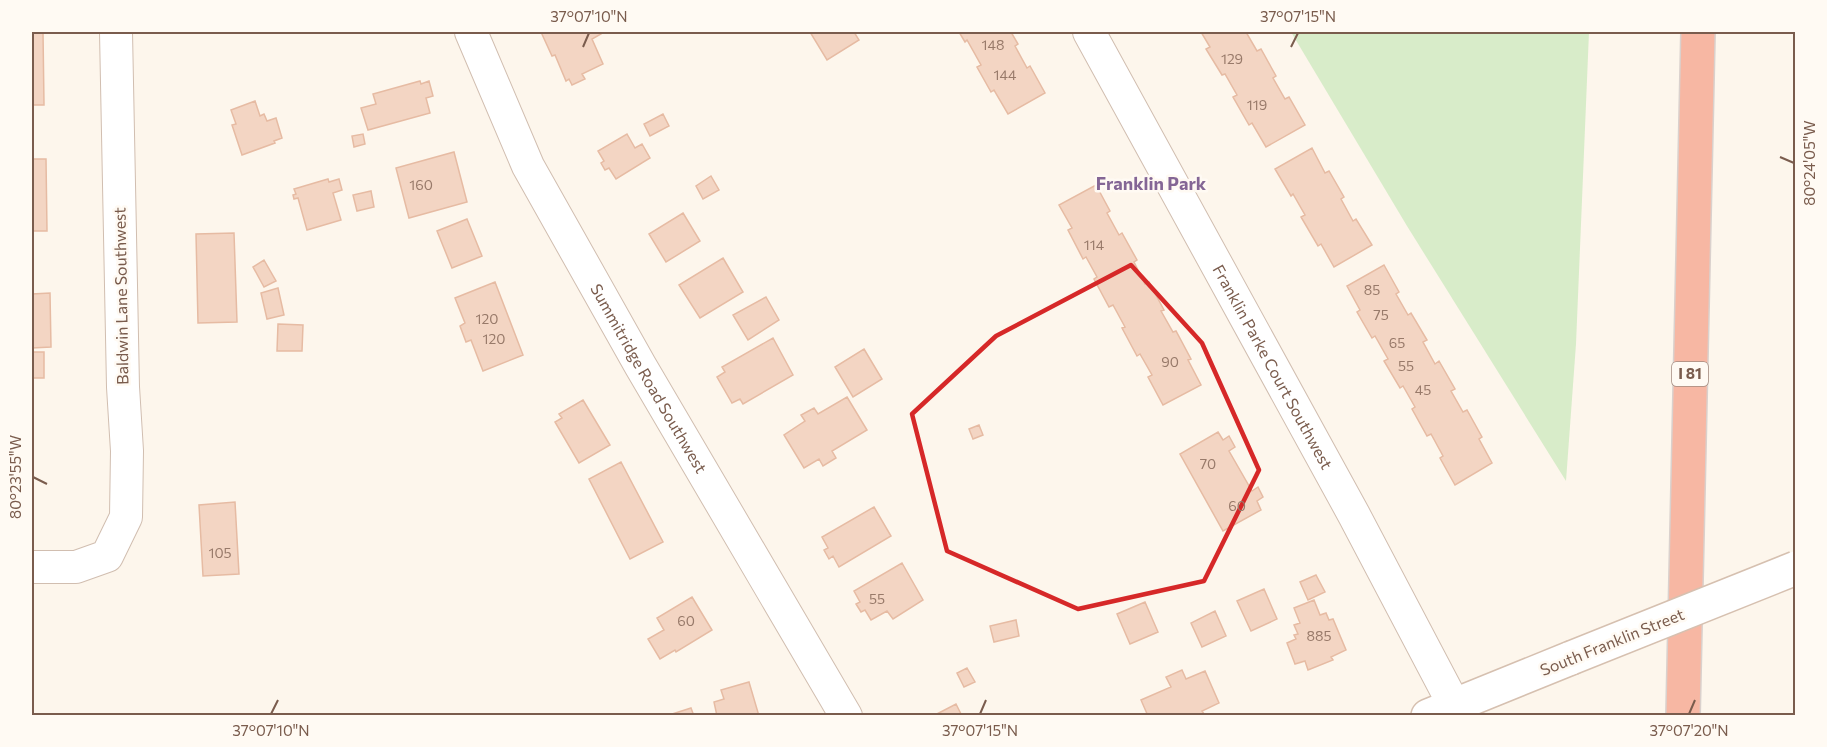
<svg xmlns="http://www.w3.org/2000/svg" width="1827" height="747" viewBox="0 0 1827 747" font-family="Commissioner,sans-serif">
  <rect width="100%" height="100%" fill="#fdf6ec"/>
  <path fill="#d8ecc9" d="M1291,32H1589L1576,344L1566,481L1407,226Z"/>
  <path fill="#f3d5c3" stroke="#e6bba3" stroke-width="1.5" d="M32,32H43L44,105H32Z
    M541,32H600L601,34L592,39L603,64L582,74L585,79L572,85L569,79L566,81L555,55L552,56Z
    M810,32H854L859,40L827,60Z
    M959,32H1011L1018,44L1015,46L1027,68L1030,66L1045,93L1008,114L994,90L991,92L977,67L981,65L967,40L965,42Z
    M1201,32H1246L1257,51L1261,49L1276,76L1273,78L1285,99L1289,97L1305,125L1266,147L1252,123L1249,125L1233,97L1237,95L1225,74L1222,75L1206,49L1210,47Z
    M420,81L421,84L429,81L433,96L426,98L430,113L368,130L361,108L376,104L373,94Z
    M255,101L260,116L264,114L267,121L276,118L282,138L274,141L275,143L242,155L232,125L236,124L231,110Z
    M663,114L669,126L650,136L644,124Z
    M363,134L365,144L354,147L352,136Z
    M627,134L635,148L642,144L650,158L616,179L609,168L605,170L601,163L604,161L598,151Z
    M1312,148L1325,173L1329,171L1344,197L1341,199L1353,221L1356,219L1372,245L1334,267L1321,244L1318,246L1301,217L1305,215L1293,194L1291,196L1275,169Z
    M454,152L467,202L409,218L396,168Z
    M32,159H46L47,231H32Z
    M711,176L719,190L703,199L696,186Z
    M328,179L329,182L339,179L342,190L333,193L341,220L307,230L298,198L294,199L293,195L296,194L294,189Z
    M1096,185L1110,211L1107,213L1119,235L1122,233L1137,260L1134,262L1145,284L1149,282L1164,310L1161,311L1173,332L1176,331L1191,359L1188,360L1201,385L1163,405L1148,377L1152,375L1140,354L1137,356L1122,328L1125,327L1113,305L1109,307L1094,279L1097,277L1086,257L1083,259L1068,230L1072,228L1059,205Z
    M371,191L374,207L357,211L353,195Z
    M683,213L700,241L666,262L649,234Z
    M467,219L482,256L452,268L437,231Z
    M234,233L237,322L198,323L196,234Z
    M723,258L743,292L700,318L679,285Z
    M264,260L276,281L264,287L253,267Z
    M1384,265L1399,292L1396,294L1408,315L1411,313L1427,340L1423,342L1435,364L1439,361L1455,389L1451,391L1463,412L1467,410L1482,437L1479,439L1492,463L1455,485L1440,458L1443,456L1431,434L1427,436L1412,409L1415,407L1403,386L1400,388L1384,361L1388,359L1375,336L1372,338L1357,312L1360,310L1347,286Z
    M495,282L523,355L483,371L471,340L466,342L460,326L465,323L455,298Z
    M278,288L284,315L267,319L261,293Z
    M50,293L51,347L32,348V294Z
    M766,297L779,320L748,340L733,315Z
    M278,324L303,325L302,351H277Z
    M773,338L793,375L743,404L740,399L732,403L717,377L725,372L722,367Z
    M864,349L882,379L853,397L835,367Z
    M32,352H44V378H32Z
    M847,397L867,430L832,451L836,458L823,466L819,459L804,468L784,435L805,421L801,415L814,408L818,414Z
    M583,400L610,445L579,463L555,422L562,418L559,414Z
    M979,425L983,435L973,439L969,429Z
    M1218,432L1223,440L1229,436L1235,447L1229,451L1252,491L1258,487L1263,497L1257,501L1261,510L1223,531L1180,454Z
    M621,462L663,542L630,559L589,479Z
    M235,502L239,574L203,576L199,505Z
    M874,507L891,536L839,567L833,556L829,559L824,550L828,548L822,537Z
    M902,563L923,600L893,619L887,611L871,620L865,610L861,612L856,604L860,602L854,591Z
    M1316,575L1325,592L1308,600L1300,582Z
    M1264,589L1277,619L1251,631L1237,601Z
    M692,597L712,630L676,652L675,650L660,659L648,639L664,630L657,618Z
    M1314,600L1320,615L1326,613L1329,620L1333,619L1346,650L1331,657L1333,660L1308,670L1305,661L1295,664L1287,643L1296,639L1294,635L1298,634L1294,625L1300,623L1294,608Z
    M1145,602L1158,632L1130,644L1117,614Z
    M1215,611L1226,636L1202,647L1191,623Z
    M1016,620L1019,636L994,642L990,626Z
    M967,668L975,682L964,687L957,673Z
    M1182,670L1186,679L1205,671L1219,703L1202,711L1204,714L1200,716H1148L1141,700L1171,687L1166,677Z
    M749,682L759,716H717L714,702L724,699L721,690Z
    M956,704L962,716H933Z
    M691,708L694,716H666Z"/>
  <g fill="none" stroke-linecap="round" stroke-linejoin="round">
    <g stroke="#d1beb0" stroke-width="34">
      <g id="minor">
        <path id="s1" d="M471,32L528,166L640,365L846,716"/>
        <path id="s2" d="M1089,32L1354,515L1454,705"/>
        <path d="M32,567H76L107,556L126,517L127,451L123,387L116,32"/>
      </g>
    </g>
    <g stroke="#d6c0b0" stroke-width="36">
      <path id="secondary" d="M1428,716L1571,658"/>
    </g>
    <g stroke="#dad1cd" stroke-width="36">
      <path id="motorway" d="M1683,716L1698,32"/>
    </g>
    <use href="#minor" stroke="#fff" stroke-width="32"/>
    <use href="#secondary" stroke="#fff" stroke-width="33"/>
    <use href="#motorway" stroke="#f7b7a3" stroke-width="33"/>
    <g stroke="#d6c0b0" stroke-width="36" stroke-linecap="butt">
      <path id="secondary-bridge" d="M1571,658L1796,568"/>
    </g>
    <use href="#secondary-bridge" stroke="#fff" stroke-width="33"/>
  </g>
  <path fill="none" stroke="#d62828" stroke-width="4.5" stroke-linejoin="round" d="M1131,265L1202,343L1259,470L1204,581L1078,609L947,551L912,414L996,336Z"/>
  <path fill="none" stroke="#7a5c4d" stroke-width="2" d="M583,47L589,33M1291,47L1298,33M1780,157L1794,163M33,477L47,484M271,714L278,700M980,714L986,700M1689,714L1695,700"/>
  <g text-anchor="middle" stroke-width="5" stroke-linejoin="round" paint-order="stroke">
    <g font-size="14" fill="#987a6a">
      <text x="993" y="50">148</text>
      <text x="1232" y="64">129</text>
      <text x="1005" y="80">144</text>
      <text x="1257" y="110">119</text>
      <text x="421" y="190">160</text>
      <text x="1094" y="250">114</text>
      <text x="1372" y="295">85</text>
      <text x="1381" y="320">75</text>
      <text x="487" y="324">120</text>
      <text x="494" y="344">120</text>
      <text x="1397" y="348">65</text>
      <text x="1170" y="367">90</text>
      <text x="1406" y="371">55</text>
      <text x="1423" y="395">45</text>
      <text x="1208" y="469">70</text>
      <text x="1237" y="511">60</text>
      <text x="220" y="558">105</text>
      <text x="877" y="604">55</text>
      <text x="686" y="626">60</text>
      <text x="1319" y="641">885</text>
    </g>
    <rect fill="#fffaf3" stroke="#a28b7f" stroke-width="1.5" x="1672" y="362" width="36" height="24" rx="4.5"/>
    <g font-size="15" font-weight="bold" fill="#7a5c4d">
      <text x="1690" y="379">I 81</text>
    </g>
    <g font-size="16" fill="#7a5c4d" stroke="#fffaf3">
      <text transform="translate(121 296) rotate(-91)" y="6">Baldwin Lane Southwest</text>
      <text dy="6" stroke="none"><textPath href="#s2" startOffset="382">Franklin Parke Court Southwest</textPath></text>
      <text dy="6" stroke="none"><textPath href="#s1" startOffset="390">Summitridge Road Southwest</textPath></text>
      <text transform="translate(1612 642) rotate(-22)" y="6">South Franklin Street</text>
    </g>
    <g font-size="18" font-weight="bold" fill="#846695" stroke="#fffaf3">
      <text x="1151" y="190">Franklin Park</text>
    </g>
  </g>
  <rect width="1827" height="747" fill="none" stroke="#fffaf3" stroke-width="66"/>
  <rect x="33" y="33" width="1761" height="681" fill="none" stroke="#7a5c4d" stroke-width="2"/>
  <g font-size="15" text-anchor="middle" fill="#7a5c4d">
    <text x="589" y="22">37°07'10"N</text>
    <text x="1298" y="22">37°07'15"N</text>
    <text transform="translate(1810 163) rotate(-90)" y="5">80°24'05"W</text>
    <text transform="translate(16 477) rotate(-90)" y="5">80°23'55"W</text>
    <text x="271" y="736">37°07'10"N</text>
    <text x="980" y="736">37°07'15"N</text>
    <text x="1689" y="736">37°07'20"N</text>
  </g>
</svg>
